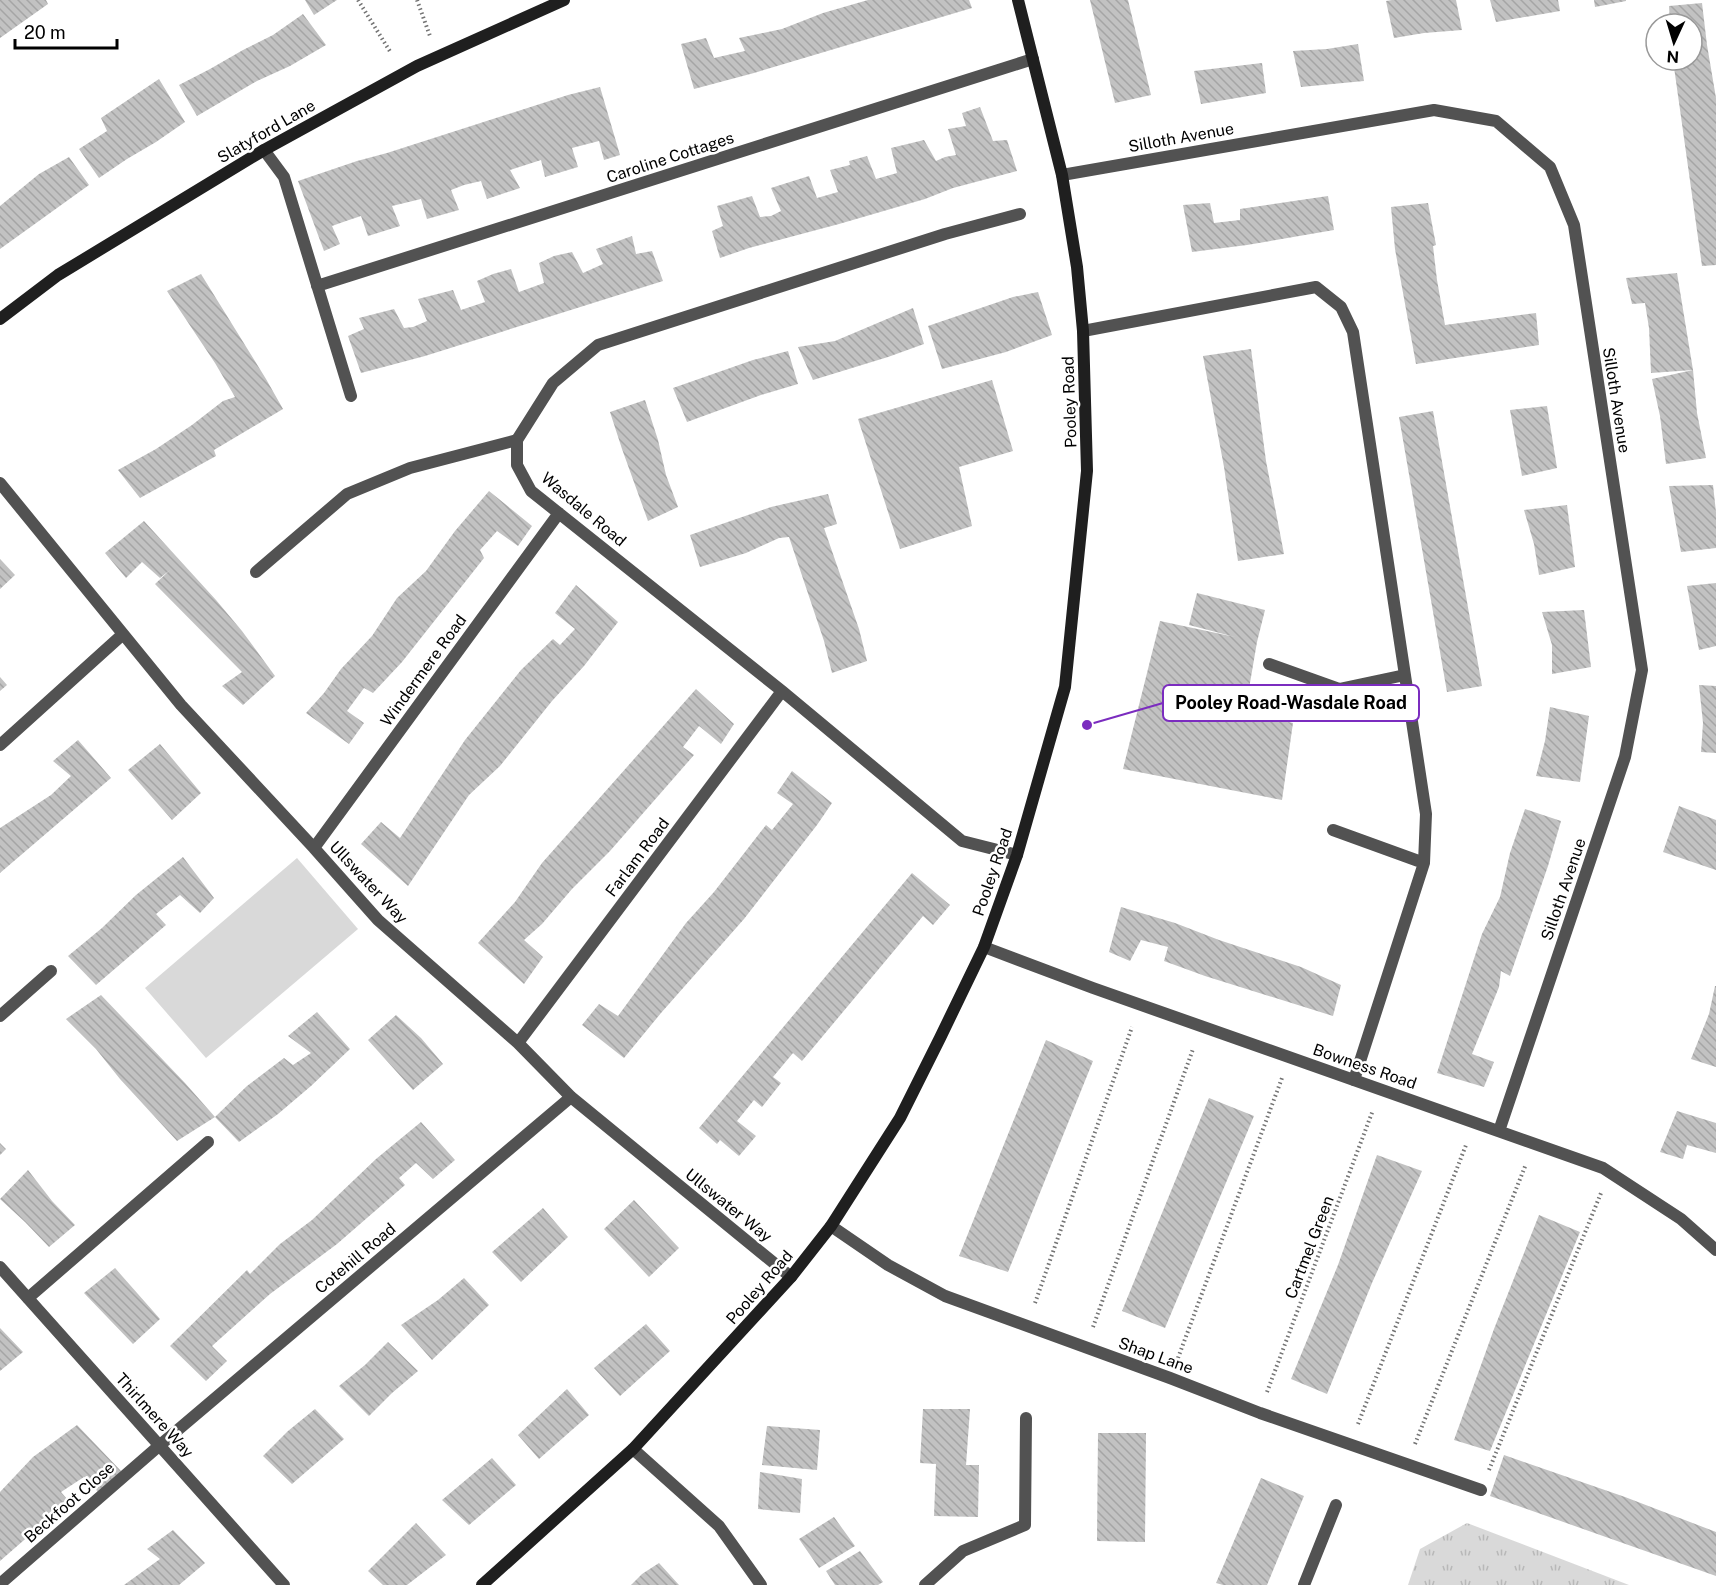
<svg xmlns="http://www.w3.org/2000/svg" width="1716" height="1585" viewBox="0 0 1716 1585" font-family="'Public Sans',sans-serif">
  <defs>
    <pattern id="park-tufts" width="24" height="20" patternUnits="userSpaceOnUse" patternTransform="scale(1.5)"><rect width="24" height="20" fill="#d9d9d9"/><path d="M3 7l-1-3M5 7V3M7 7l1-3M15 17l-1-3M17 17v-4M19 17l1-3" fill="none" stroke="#b8b8b8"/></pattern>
    <pattern id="building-back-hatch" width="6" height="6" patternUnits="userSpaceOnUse" patternTransform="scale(1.5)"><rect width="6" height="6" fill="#c2c2c2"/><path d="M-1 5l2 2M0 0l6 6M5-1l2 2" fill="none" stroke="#a5a5a5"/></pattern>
  </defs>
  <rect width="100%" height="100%" fill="#fff"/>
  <path fill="#d9d9d9" d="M297,858L358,929L206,1058L145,988Z"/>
  <path fill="url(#park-tufts)" d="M1467,1523L1629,1585H1408L1420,1549Z"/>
  <path fill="url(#building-back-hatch)" d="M0,0H46L48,4L0,38Z
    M305,0H337L314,15Z
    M868,0H969L972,8L754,73L694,89L681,44L706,38L714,58L745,51L739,38L782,29L823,13Z
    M1090,0H1128L1151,95L1115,103Z
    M1392,0H1456L1462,30L1424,33L1394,38L1386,1Z
    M1490,0H1558L1560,11L1496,22Z
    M1594,0H1626V1L1595,7Z
    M1702,3L1707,45L1716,98V265L1702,266L1673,60H1692V24H1670L1669,6Z
    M303,14L326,45L290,66L257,81L197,116L179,85L210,69L243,50L273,35Z
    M1358,44L1364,81L1301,87L1293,51L1327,49Z
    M1262,63L1266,93L1201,104L1194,71Z
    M159,79L185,122L156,142L127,159L99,178L79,149L107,131L101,118Z
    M600,87L620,155L604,160L599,141L572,148L578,167L545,177L541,160L510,170L520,188L487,199L481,181L464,185L451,190L459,210L427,219L421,199L392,206L400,226L368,236L361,216L346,221L332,226L340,244L324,251L298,181L357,161L387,153L568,95Z
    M980,107L993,141L1007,140L1017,171L953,188L925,199L839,224L749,248L720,258L712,231L723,226L717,206L752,196L760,217L771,216L781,211L771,188L809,176L817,198L838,192L830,170L850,165L849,161L867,156L876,179L897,173L891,148L924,140L936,161L945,157L956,155L948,129L966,126L962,113Z
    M69,157L89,185L0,249V206L39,174Z
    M1328,196L1334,230L1247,245L1192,252L1183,205L1210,203L1214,223L1240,220V209Z
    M1428,203L1436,245L1433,246L1437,280L1445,325L1536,313L1539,345L1416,364L1395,249L1391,207Z
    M632,236L636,254L652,251L663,281L425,356L361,373L348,336L364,329L359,318L394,309L404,328L413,327L427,321L418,299L453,290L461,310L485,302L477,281L493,274L511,269L519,292L544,283L539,263L554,256L572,252L583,273L603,264L596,249Z
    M1677,273L1693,370L1651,373L1649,328L1645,303L1632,304L1626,278Z
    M201,274L266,379L283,409L214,450L216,456L140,498L118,470L156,449L192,425L223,401L235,397L215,363L167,291Z
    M1038,292L1052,335L1006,352L942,369L928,326L1013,297Z
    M913,308L924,344L888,357L813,380L798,347L835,341Z
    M1251,349L1266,461L1284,554L1238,561L1224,467L1203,356Z
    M788,351L798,384L761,395L687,422L673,388L753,360Z
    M1693,370L1697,413L1706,458L1666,464L1660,416L1652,379Z
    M992,380L1013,451L959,467L972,526L900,549L858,419Z
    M645,400L658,440L666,475L678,507L648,521L622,449L610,412Z
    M1547,406L1557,468L1522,476L1510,410Z
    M1433,411L1482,686L1447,692L1399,417Z
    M1713,485L1716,512V548L1681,552L1669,486Z
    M489,491L532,526L518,546L497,531L480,550L484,558L402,662L373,693L364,688L347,711L364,723L349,744L306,713L324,693L341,669L372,636L397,598L426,571L455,531Z
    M828,494L837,524L824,528L859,629L867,661L832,673L824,641L789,537L779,538L746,553L700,567L690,535L771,507Z
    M1567,505L1575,567L1539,575L1534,544L1524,510Z
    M144,521L216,600L242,631L275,676L243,705L222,686L242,672L155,584L170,570L160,578L142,562L126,578L105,553Z
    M0,559L15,575L0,589Z
    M1716,583V646L1699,650L1687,586Z
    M576,585L618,622L584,666L552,701L500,766L469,795L408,886L361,844L381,822L400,838L465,740L521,670L553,639L560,645L575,629L555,613Z
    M1197,593L1265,610L1257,642L1245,712L1293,723L1282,800L1123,769L1160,621L1235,637L1189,625Z
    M1584,610L1591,667L1552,674V645L1542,612Z
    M0,677L7,685L0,691Z
    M1699,685L1716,686V753L1701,752L1703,723Z
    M696,689L734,724L721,744L699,726L683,747L694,755L610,851L572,889L542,924L524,940L543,957L524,984L478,943L515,902L542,863Z
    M1550,707L1589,716L1580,782L1536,776L1545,741Z
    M78,740L111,778L0,873V828L51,795L71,776L53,761Z
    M160,744L201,793L172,820L128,770Z
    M792,771L832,803L817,825L744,919L661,1013L624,1058L582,1025L599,1004L618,1016L686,923L714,892L766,825L772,830L793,804L777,793Z
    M1679,806L1716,820V870L1663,852Z
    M1525,809L1561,821L1548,866L1510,976L1501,971L1499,987L1472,1054L1494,1062L1484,1087L1437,1073L1482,934L1500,897L1510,853Z
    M183,857L214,898L200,913L180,895L156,914L166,925L96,985L68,956L102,928L136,895Z
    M912,873L950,905L933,925L923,916L802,1061L793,1053L773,1077L781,1083L762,1107L754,1100L737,1121L756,1136L739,1156L720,1140L717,1144L699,1128Z
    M1121,907L1175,923L1219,940L1301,967L1341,985L1333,1016L1205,976L1164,961L1168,947L1141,940L1130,961L1109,952Z
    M1715,986H1716V1067L1691,1059L1709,1014Z
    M101,995L185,1083L215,1117L177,1141L120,1079L96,1049L66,1019Z
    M317,1012L350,1049L311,1086L278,1114L239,1142L215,1117L247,1086L284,1058L293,1065L311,1053L288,1036Z
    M396,1015L421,1038L443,1064L413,1090L368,1040Z
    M1046,1040L1093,1061L1008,1272L959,1256Z
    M1209,1098L1254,1116L1165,1328L1122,1311Z
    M1677,1111L1716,1123V1153L1687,1145L1683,1159L1660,1152Z
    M421,1122L455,1160L433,1179L416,1163L399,1178L405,1185L337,1244L270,1294L212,1346L227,1361L206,1381L170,1346L247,1270L250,1274L280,1244L312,1220L376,1159Z
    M0,1143L6,1149L0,1155Z
    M1377,1155L1422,1171L1372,1283L1327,1394L1291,1379L1338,1265Z
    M28,1170L52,1201L75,1225L49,1247L25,1222L0,1199Z
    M634,1200L679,1248L649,1277L604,1229Z
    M543,1208L568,1237L521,1282L492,1252Z
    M1539,1215L1580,1232L1490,1451L1454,1440L1494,1329Z
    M115,1268L160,1319L133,1344L84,1293Z
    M464,1278L489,1305L432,1360L401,1325L438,1300Z
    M646,1324L670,1351L620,1396L594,1368Z
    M0,1328L23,1352L0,1371Z
    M388,1342L418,1371L392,1393L369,1416L339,1386L365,1365Z
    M567,1389L589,1415L539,1459L518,1435Z
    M315,1409L344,1439L292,1484L263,1456L288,1431Z
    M923,1409H970L966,1465H979L978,1517L934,1516L936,1464L920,1463Z
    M77,1425L121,1471L102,1496L84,1477L61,1492L67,1499L39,1527L0,1561V1492L33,1457Z
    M767,1426L820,1430L817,1470L762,1465Z
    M1098,1433H1146L1145,1542L1097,1541Z
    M1504,1455L1625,1497L1716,1532V1576L1490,1496Z
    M492,1458L516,1485L469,1525L442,1500Z
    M760,1472L802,1479L800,1513L758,1509Z
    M1261,1478L1304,1496L1279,1556L1267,1585H1223L1216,1583Z
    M834,1517L855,1546L819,1568L799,1539Z
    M416,1523L446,1555L407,1585H383L368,1571Z
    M173,1530L205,1563L179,1585H124L160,1559L147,1549Z
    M860,1551L883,1582L878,1585H835L826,1571Z
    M659,1563L679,1585H631L642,1574Z"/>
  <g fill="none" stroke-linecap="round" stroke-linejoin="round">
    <path stroke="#747474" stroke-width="4" stroke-dasharray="1.5 3" stroke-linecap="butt" d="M358,0L391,53
      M417,0L430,36
      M1035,1303L1132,1027
      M1093,1327L1193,1049
      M1178,1358L1282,1078
      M1267,1392L1373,1110
      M1358,1424L1466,1145
      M1415,1444L1526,1164
      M1489,1470L1601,1193"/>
    <path stroke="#525252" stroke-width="12" d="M264,150L284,177L351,396
      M317,286L1033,59
      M1083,331L1316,287L1341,307L1353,332L1426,814L1424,863L1354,1080
      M256,572L347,494L410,468L517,440
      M1269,664L1339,689L1405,675
      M1333,830L1424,863
      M0,1016L51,971
      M28,1298L208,1142"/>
    <path stroke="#525252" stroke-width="12" d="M1062,175L1434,110L1496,121L1550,167L1574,225L1642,670L1625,757L1499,1131
      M0,483L181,705L314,848L378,920L518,1043L571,1097L791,1277
      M0,745L122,635
      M314,848L559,513
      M1017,855L962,841L782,691L531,491L517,465V440L553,383L598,345L945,234L1020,214
      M984,947L1093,988L1603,1168L1681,1219L1716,1250
      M518,1043L782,691
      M831,1226L888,1265L945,1296L1170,1378L1260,1413L1481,1490
      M0,1267L284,1585
      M633,1449L719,1526L761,1585
      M0,1584L160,1445L571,1097
      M925,1585L963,1551L1025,1525L1026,1418
      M1304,1585L1336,1505"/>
    <path stroke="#1f1f1f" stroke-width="12" d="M0,319L58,275L264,150L417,66L564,0
      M482,1585L633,1449L791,1277L831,1226L900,1118L940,1038L984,947L1017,855L1065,687L1087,471L1083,331L1077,267L1062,175L1018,0"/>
  </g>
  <g text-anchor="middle" stroke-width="5" stroke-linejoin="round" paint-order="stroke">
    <g font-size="16" fill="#000" stroke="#fff">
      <text transform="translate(266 131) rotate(-30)" y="6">Slatyford Lane</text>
      <text transform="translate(1181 137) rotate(-10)" y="6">Silloth Avenue</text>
      <text transform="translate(670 157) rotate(-18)" y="6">Caroline Cottages</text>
      <text transform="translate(1617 400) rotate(81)" y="6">Silloth Avenue</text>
      <text transform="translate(1069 402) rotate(-92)" y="6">Pooley Road</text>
      <text transform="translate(584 509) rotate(40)" y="6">Wasdale Road</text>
      <text transform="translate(423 670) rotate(-54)" y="6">Windermere Road</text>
      <text transform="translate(637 857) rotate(-53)" y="6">Farlam Road</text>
      <text transform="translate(992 872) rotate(-71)" y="6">Pooley Road</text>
      <text transform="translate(369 882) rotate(47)" y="6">Ullswater Way</text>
      <text transform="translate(1563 889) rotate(-71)" y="6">Silloth Avenue</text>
      <text transform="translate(1365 1066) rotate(19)" y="6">Bowness Road</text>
      <text transform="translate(729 1205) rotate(39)" y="6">Ullswater Way</text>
      <text transform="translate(1309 1247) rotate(-69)" y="6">Cartmel Green</text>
      <text transform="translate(355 1258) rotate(-40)" y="6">Cotehill Road</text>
      <text transform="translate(759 1287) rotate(-49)" y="6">Pooley Road</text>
      <text transform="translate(1156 1355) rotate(20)" y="6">Shap Lane</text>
      <text transform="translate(155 1415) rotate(48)" y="6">Thirlmere Way</text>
      <text transform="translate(69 1502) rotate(-41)" y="6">Beckfoot Close</text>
    </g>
  </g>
  <path fill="none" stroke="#7b2cbf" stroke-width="2" d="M1087 725L1163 703"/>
  <circle fill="#7b2cbf" stroke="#fff" stroke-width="2" cx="1087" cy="725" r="6"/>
  <rect fill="#fff" stroke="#7b2cbf" stroke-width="2" x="1163" y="685" width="256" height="36" rx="6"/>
  <g font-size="18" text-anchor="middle" font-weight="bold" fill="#000">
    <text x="1291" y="709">Pooley Road-Wasdale Road</text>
  </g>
  <g transform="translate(1674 42) rotate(184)"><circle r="28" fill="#ffffff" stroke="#999999" stroke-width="1.5"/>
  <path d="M0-4.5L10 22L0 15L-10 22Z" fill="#000000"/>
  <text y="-9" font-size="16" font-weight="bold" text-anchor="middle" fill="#000000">N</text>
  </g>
  <path d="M15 39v9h102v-9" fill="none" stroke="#000000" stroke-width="3"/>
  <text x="24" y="39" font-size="18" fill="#000000" stroke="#ffffff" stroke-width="4.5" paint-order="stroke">20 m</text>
</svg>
